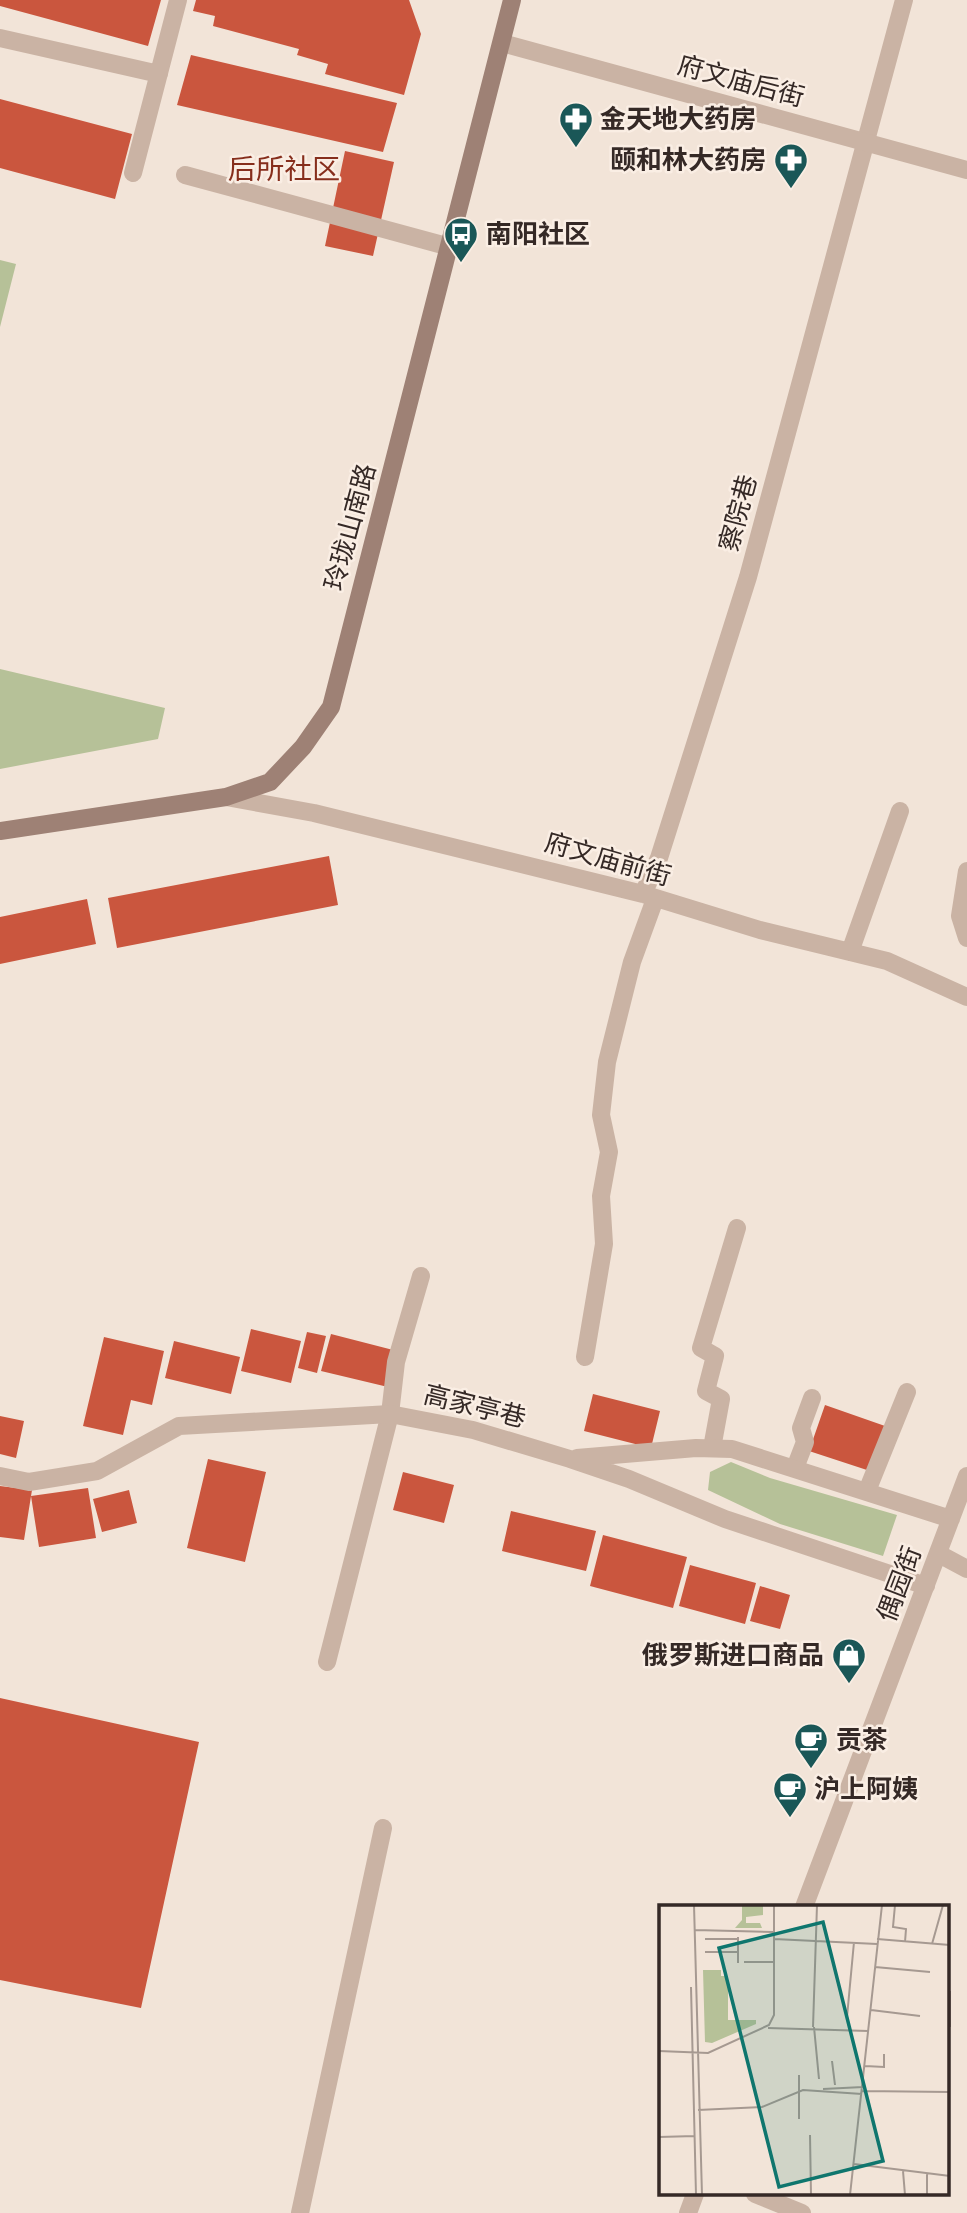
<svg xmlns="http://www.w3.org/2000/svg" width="967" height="2213" viewBox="0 0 967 2213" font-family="Cabin,'Noto Sans SC',sans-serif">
  <rect width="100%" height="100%" fill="#f2e4d8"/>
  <path fill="#b6c198" d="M0,260L16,264L0,327Z
    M0,669L165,708L158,739L0,769Z
    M731,1462L770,1478L897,1515L883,1556L780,1524L708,1490L710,1472Z"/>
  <path fill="#ca563e" d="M0,0H161L148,46L0,6Z
    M196,0H409L421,34L404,95L325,74L328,64L297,55L299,49L213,26L215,16L193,11Z
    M191,55L397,103L383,152L177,105Z
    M0,99L132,134L115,199L0,168Z
    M345,151L394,162L373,256L325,246Z
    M329,856L338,905L117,948L108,898Z
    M87,899L96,944L0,964V917Z
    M251,1329L301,1341L291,1383L241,1371Z
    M307,1332L326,1336L317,1373L298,1368Z
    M331,1334L397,1351L388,1387L321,1371Z
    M104,1337L164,1351L152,1405L131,1400L123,1435L83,1426Z
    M174,1341L240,1357L231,1394L165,1378Z
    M593,1394L660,1411L651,1448L584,1431Z
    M825,1405L885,1426L870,1471L809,1451Z
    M0,1416L24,1421L16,1458L0,1454Z
    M208,1459L266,1472L245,1562L187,1548Z
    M403,1472L454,1485L444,1523L393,1510Z
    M0,1486L32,1490L24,1540L0,1537Z
    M88,1488L96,1538L39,1547L31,1496Z
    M129,1490L137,1523L102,1532L93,1499Z
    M511,1511L596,1531L586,1571L502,1551Z
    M603,1535L687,1557L673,1608L590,1586Z
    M690,1565L756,1583L745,1624L679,1606Z
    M760,1586L790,1595L780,1629L750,1621Z
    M0,1698L199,1742L141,2008L0,1980Z"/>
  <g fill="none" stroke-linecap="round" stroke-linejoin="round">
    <path stroke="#cab3a4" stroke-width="18" d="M226,797L314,813L643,894L760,930L887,961L967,997
      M967,871L960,916L967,938
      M643,894L659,858L748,577L904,0
      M850,952L900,811
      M585,1357L604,1244L601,1196L609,1152L601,1115L607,1062L632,962L655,899
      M712,1448L721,1399L706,1391L715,1356L701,1348L737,1228
      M795,1468L805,1442L801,1428L812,1398
      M867,1491L907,1392
      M327,1662L390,1414L396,1362L421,1276
      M300,2213L383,1828"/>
    <path stroke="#cab3a4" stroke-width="18" d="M0,38L159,74
      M502,43L967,170
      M133,173L178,0
      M185,175L450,247
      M577,1458L696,1448L732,1449L951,1519
      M0,1476L29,1482L97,1471L179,1426L390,1414L473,1430L570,1459L629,1479L725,1519L926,1586
      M939,1554L967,1569
      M804,1907L967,1476
      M755,2194L802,2213
      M688,2213L695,2194"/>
    <path stroke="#9e8175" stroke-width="18" d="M0,831L226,797L270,782L303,747L331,707L512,0"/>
  </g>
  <defs>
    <g id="pharmacy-pin" transform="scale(1.75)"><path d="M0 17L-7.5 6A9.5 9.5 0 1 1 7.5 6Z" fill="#1a5757" stroke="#faeee4"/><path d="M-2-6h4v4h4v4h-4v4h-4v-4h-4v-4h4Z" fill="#fff"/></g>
    <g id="bus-pin" transform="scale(1.75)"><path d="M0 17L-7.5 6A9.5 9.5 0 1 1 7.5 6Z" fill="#1a5757" stroke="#faeee4"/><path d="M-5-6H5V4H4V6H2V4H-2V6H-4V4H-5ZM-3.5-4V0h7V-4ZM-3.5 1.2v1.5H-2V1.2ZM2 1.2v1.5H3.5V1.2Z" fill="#fff"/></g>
    <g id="shop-pin" transform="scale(1.75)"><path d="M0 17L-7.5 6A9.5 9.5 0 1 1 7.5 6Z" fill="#1a5757" stroke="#faeee4"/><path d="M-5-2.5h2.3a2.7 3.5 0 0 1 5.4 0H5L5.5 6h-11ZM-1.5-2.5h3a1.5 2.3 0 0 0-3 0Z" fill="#fff"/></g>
    <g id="cafe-pin" transform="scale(1.75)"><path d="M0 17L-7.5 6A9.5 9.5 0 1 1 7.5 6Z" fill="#1a5757" stroke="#faeee4"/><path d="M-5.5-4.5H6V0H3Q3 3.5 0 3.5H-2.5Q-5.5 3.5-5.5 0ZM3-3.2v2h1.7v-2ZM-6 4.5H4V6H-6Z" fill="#fff"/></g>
  </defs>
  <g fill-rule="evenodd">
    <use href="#pharmacy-pin" x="576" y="119"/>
    <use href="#pharmacy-pin" x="791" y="160"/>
    <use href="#bus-pin" x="461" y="234"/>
    <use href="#shop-pin" x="849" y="1655"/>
    <use href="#cafe-pin" x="811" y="1740"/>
    <use href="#cafe-pin" x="790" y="1789"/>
  </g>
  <g text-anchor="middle" stroke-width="5" stroke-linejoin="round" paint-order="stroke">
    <g font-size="26" fill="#352926" stroke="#faeee4">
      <text transform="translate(741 81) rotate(15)" y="9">府文庙后街</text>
      <text transform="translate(738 513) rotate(-75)" y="9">察院巷</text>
      <text transform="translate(350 527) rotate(-75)" y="9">玲珑山南路</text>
      <text transform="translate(608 859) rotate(16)" y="9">府文庙前街</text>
      <text transform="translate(475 1406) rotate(14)" y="9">高家亭巷</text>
      <text transform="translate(899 1584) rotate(-69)" y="9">偶园街</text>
    </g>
    <g font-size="26" font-weight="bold" fill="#352926" stroke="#faeee4" text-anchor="start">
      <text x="600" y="128">金天地大药房</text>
      <text x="766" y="169" text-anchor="end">颐和林大药房</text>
      <text x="486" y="243">南阳社区</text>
      <text x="824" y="1664" text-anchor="end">俄罗斯进口商品</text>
      <text x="836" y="1749">贡茶</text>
      <text x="814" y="1798">沪上阿姨</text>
    </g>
    <g font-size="28" fill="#862e1c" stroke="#faeee4">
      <text x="284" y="179">后所社区</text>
    </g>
  </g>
  <g transform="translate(659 1905)">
    <rect width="290" height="290" fill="#f2e4d8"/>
    <path d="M104,0V10L87,12V18H101L103,23H76L83,15V1ZM44,65H62V71H69V115H97V119L53,138L46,137Z" fill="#b6c198"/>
    <path fill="none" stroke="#a69991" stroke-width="2" d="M35,0L43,290M236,0L234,22L247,24L246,37M36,25L115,27M46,34H79M115,34L218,39M218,34L291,40M273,39L284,0M46,47H79M85,57H115M79,58V32M216,62L271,67M32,82L37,290M291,86V122M212,105L261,111M154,122L158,0M155,122L160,174M109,123L209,126M191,125L188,112L195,37M0,146L49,148L110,120L115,110V0M173,156L176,180M206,161L225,162V149M140,170V214M164,184L204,182M203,186L291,187M39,205L103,202L144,185L203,189M151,230L152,290M0,232L36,231M195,259L291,271M244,266L246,290M268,268V290M191,290L223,0"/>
    <path fill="#0f766e" fill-opacity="0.15" stroke="#0f766e" stroke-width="3.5" d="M164,17L224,256L120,282L60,43Z"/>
    <rect width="290" height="290" fill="none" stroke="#352926" stroke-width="3.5"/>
  </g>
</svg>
